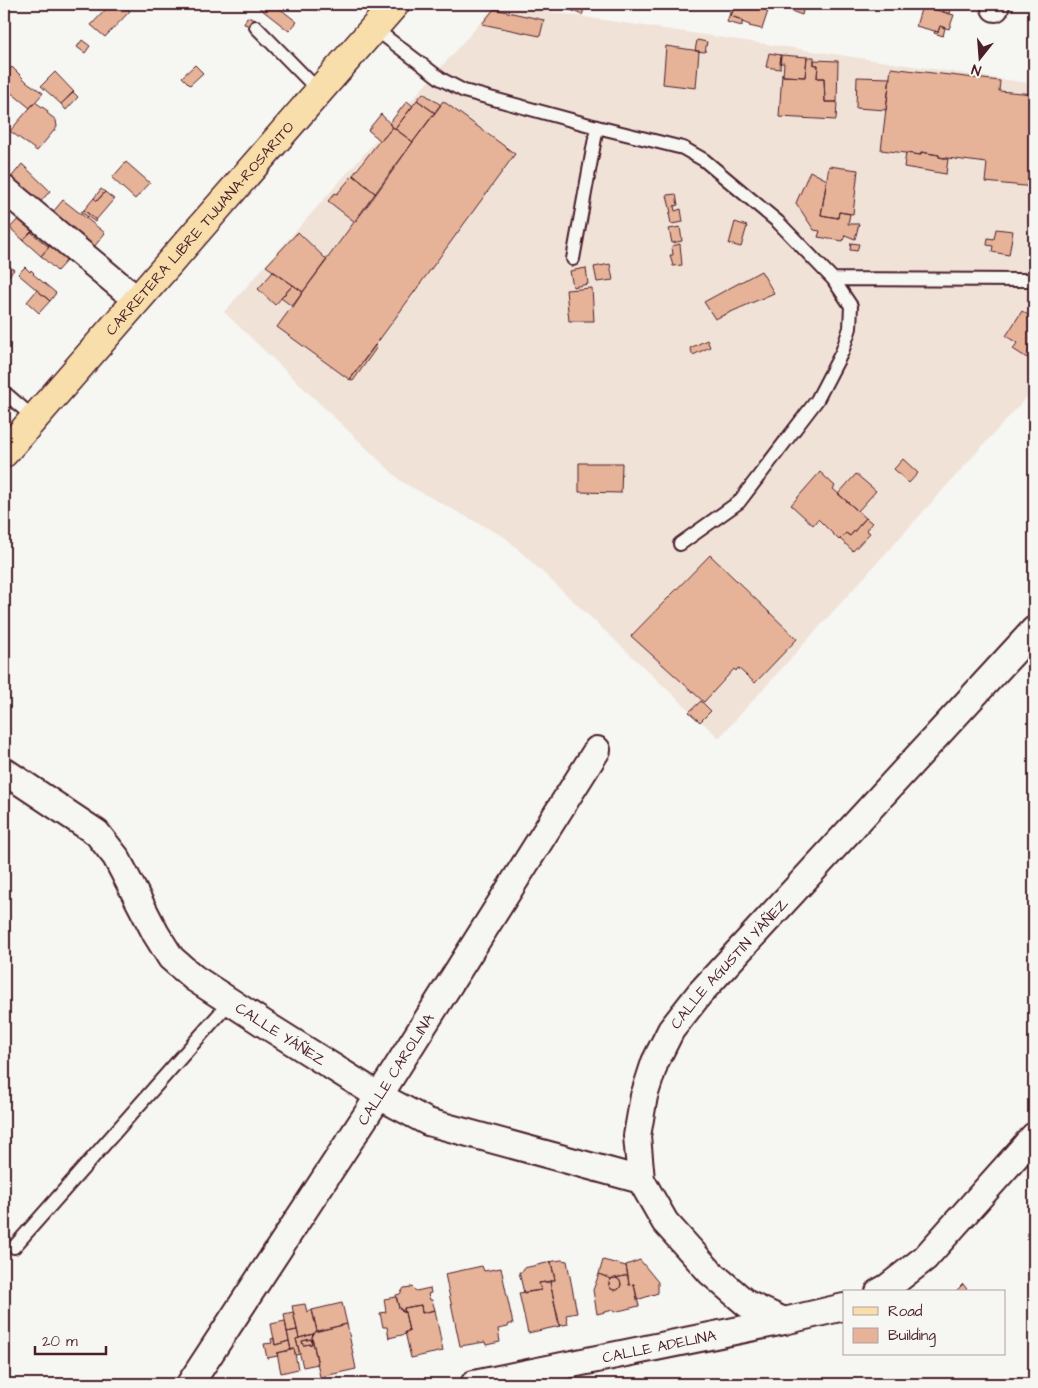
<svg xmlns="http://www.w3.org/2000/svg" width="1038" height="1388" viewBox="0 0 1038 1388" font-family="'Architects Daughter',sans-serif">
  <rect width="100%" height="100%" fill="#f6f6f2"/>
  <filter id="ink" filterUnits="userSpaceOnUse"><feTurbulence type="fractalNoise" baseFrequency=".02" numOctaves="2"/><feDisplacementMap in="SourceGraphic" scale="10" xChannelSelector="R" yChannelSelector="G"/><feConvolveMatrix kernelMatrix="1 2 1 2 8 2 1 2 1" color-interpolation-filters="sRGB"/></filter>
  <g filter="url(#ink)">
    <path fill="#f1e2d7" d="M497,4L1034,84V389L719,738L506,538L402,482L224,312Z"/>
    <path fill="#e6b398" stroke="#4a1f2b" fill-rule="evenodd" d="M111,4H122L130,11L105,37L91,25Z
      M259,4H274L297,22L289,31L257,6Z
      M557,4H586L582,15Z
      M735,4L770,5L762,29L749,26L750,25L742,22V20L731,16Z
      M777,4H798L796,10Z
      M798,4L804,5L802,15L791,11L792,8L796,10Z
      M923,4H947L945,10Z
      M947,4L952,5L950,14L943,12Z
      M922,6L954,15L949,29L940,26L938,32L916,26Z
      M494,9L544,20L540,36L482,24Z
      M731,10L733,11L731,16L742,20V26L727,22Z
      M247,17L256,20L254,27L244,24Z
      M940,26L945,28L943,36L934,33L935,31L938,32Z
      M82,40L90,46L85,53L77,47Z
      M697,40L707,42L705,52L695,51Z
      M666,46L699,51L696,88L663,84Z
      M769,53L781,55L780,69L766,67Z
      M781,55L807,57L805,77L783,76L784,63H780Z
      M807,57H814V65H818L817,78H824L825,102H837L836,120L779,117L782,73L783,76L805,77Z
      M814,60L838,61L837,102H825L824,78H817L818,65H814Z
      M195,65L203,73L190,85L182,77Z
      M12,67L27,82L43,93L30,108L4,87V76Z
      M891,68L1000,81L999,91L1034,94V187L985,182L987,163L939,157V155L921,152V155L881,150Z
      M55,72L74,92L61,104L41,86Z
      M857,77L890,78L886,110L856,108Z
      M73,92L78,97L66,110L61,104Z
      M423,93L441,105L435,113L417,100Z
      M417,100L435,113L413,142L395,129Z
      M407,101L413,106L395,129L389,124Z
      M443,101L515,154L350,380L277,327Z
      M35,102L48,111L47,113L56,120L57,127L37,151L10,131Z
      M381,114L393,127L381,141L368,130Z
      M393,127L413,142L376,194L353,175L380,140L381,141Z
      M921,152L939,155V157L948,159L946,174L904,167L906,153L921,155Z
      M126,162L150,183L135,199L112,178Z
      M22,164L50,191L36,207L9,180Z
      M829,166L858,170L853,214L839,212L838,218L821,215Z
      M810,171L827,180L821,215L838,218L839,212L850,214L848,224H859L855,239L845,235L843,241L818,237L820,231L814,230L796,203Z
      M353,175L376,194L355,222L328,201L335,193L337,194Z
      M101,189L105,192L97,201L94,198Z
      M105,192L114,199L96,220L84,210L94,198L97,201Z
      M676,194L678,205L674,206L675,211L681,209L683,222L671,224L669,213H671L667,195Z
      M63,200L105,233L90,252L48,218Z
      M84,210L96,220L95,222L81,212Z
      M18,219L32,231L23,240L10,228Z
      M735,222L747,226L741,247L729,244Z
      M680,227L682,241L672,243L669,229Z
      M996,229L1013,231L1009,255L992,252L993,246L987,245L988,238L994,239Z
      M31,232L49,247L41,256L23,240Z
      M298,232L327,260L303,292L266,266Z
      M851,243L859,244L857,251L850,250Z
      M680,244L682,265L673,266L670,255H673L672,246Z
      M51,245L67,260L57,271L41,256Z
      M4,261L14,270L5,280L4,279Z
      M610,264L613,280L597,282L594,267Z
      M25,267L30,272L31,270L34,273L33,274L56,293L50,301L18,274Z
      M586,268L588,284L573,287L570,271Z
      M761,271L774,293L715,319L704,302Z
      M273,272L293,285L275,305L258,289Z
      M293,285L303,292L293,307L281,298Z
      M592,288L594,321H569L566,290Z
      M37,290L50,301L39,313L27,302Z
      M1022,311L1034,319V348L1027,358L1013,349L1017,343L1006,336Z
      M707,340L710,347L693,355L690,348Z
      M375,345L377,347L353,381L350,379Z
      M903,459L918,473L909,483L894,469Z
      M579,463H622L621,493L579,492Z
      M820,472L835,486L833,489L866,518L850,536L846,533L839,540L818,519L813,525L791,505Z
      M856,474L876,491L858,511L838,494Z
      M866,518L872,523L866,530L870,533L853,551L840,539L846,533L850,536Z
      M710,555L797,639L755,683L738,668L736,671L734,669L704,702L631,636Z
      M701,701L711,711L700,722L689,712Z
      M561,1260L567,1261L577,1313L566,1315L568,1324L559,1326L550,1282L555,1280L551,1262H549Z
      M603,1260L626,1266L628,1275L611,1279L599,1274Z
      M640,1260L658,1282V1293L637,1300L634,1284L629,1285L626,1265Z
      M551,1262L555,1280L539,1283L541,1290L524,1293L519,1272H522L524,1268Z
      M482,1266L484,1271L501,1268L513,1324H509L508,1327L498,1329L500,1342L486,1345L485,1342L460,1346L445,1274Z
      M599,1274L611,1279L609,1282V1286L611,1289L615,1291L619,1289L621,1285L620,1281L616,1278L628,1275L629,1285L634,1284L639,1306L614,1312L613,1310L597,1314L593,1290Z
      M609 1284a6 6 0 1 1 12 0a6 6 0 1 1-12 0Z
      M550,1282L560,1326L528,1333L519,1293L541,1290L539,1283Z
      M963,1284L969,1292H955Z
      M412,1287L416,1291L430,1288L431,1293L428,1294L430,1300H432L435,1310L422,1313L421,1305L404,1308V1313L399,1308L396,1295L400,1294L404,1288Z
      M396,1297L399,1308L405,1312L409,1331L405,1332L406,1334L389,1338L387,1327H383L380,1313L386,1312L384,1299Z
      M342,1303L347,1324L317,1331L312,1310Z
      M305,1304L307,1312L312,1310L317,1331L313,1334L299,1338L292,1306Z
      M421,1305L422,1313L435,1310L443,1351L411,1358L405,1332L409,1331L404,1308Z
      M293,1312L297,1330L287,1332L284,1314Z
      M285,1321L289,1341L275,1345L271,1324Z
      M347,1324L356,1369L320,1377L312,1337L315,1332Z
      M297,1330L299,1338L296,1339L300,1354L296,1355L294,1349L291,1350L287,1332Z
      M313,1334L312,1337L318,1364L303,1367L296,1339ZM311,1339L312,1344L303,1345L302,1341Z
      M274,1338L275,1345L289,1341L291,1350L277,1353L278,1356L267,1358L264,1344L272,1343L271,1339Z
      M311,1339L312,1344L303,1345L302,1341Z
      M294,1349L298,1369L281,1373L277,1353Z"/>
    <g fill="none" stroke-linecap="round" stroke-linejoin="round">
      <g stroke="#4a1f2b" stroke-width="16">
        <path id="service" d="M256,27L319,91
          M374,28L441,79L464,91L597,127L683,148L704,160L778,222L833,279L851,306L850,328L842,352L817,400L739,502L680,544
          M573,259L597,127
          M833,279L1029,280
          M4,392L34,418
          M14,1247L230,1002"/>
      </g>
      <g stroke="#4a1f2b" stroke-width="30">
        <g id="minor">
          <path d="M995,8L996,4"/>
          <path d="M4,189L137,300"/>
          <path id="s1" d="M4,771L97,833L116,857L156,934L171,958L194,978L266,1025L379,1096L428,1122L641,1180"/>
          <path d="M879,1292L888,1287L925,1258L1034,1136"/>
          <path id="s2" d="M784,1321L747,1304L711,1273L665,1222L641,1180L637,1136L644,1096L655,1062L671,1030L700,993L1034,630"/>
          <path id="s3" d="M190,1384L379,1096L597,750"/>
          <path id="s4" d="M474,1384L784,1321L844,1307"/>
        </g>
      </g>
      <g stroke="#4a1f2b" stroke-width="31">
        <g id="primary">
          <path id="s5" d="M4,453L395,4"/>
        </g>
      </g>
      <use href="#service" stroke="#f6f6f2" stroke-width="12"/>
      <use href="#minor" stroke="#f6f6f2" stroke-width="26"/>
      <use href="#primary" stroke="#f8deab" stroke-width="28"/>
    </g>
  </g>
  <g text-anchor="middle" stroke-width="4.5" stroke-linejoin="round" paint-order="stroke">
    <g font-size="15" fill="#4a1f2b" stroke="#f6f6f2">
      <text dy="5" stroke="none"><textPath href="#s5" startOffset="298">CARRETERA LIBRE TIJUANA-ROSARITO</textPath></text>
      <text dy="5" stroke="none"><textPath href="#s2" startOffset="450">CALLE AGUSTIN YÁÑEZ</textPath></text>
      <text dy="5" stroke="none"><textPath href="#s1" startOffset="391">CALLE YÁÑEZ</textPath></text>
      <text dy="5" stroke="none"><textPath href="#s3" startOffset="376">CALLE CAROLINA</textPath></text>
      <text dy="5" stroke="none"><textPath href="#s4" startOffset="189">CALLE ADELINA</textPath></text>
    </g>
  </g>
  <rect width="1038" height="1388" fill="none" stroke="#f6f6f2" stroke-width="20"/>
  <rect x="10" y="10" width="1018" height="1368" fill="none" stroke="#4a1f2b" stroke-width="2" filter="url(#ink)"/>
  <rect x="843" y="1290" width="162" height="65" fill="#f6f6f2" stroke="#b1a0a2"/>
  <rect x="853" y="1307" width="25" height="8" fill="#f8deab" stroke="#b1a0a2"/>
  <text x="888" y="1316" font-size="15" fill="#4a1f2b">Road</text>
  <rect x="853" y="1328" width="25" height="15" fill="#e6b398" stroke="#b1a0a2"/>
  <text x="888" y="1340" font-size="15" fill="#4a1f2b">Building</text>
  <g transform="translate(980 58) rotate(197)" stroke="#f6f6f2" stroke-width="4" paint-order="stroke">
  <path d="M0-4L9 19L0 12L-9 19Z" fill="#4a1f2b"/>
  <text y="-8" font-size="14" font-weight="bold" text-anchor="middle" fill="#4a1f2b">N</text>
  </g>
  <path d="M35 1346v8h71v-8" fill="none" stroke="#4a1f2b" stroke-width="2.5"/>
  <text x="42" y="1346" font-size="15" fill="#4a1f2b" stroke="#f6f6f2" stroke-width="4" paint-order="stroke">20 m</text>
</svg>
